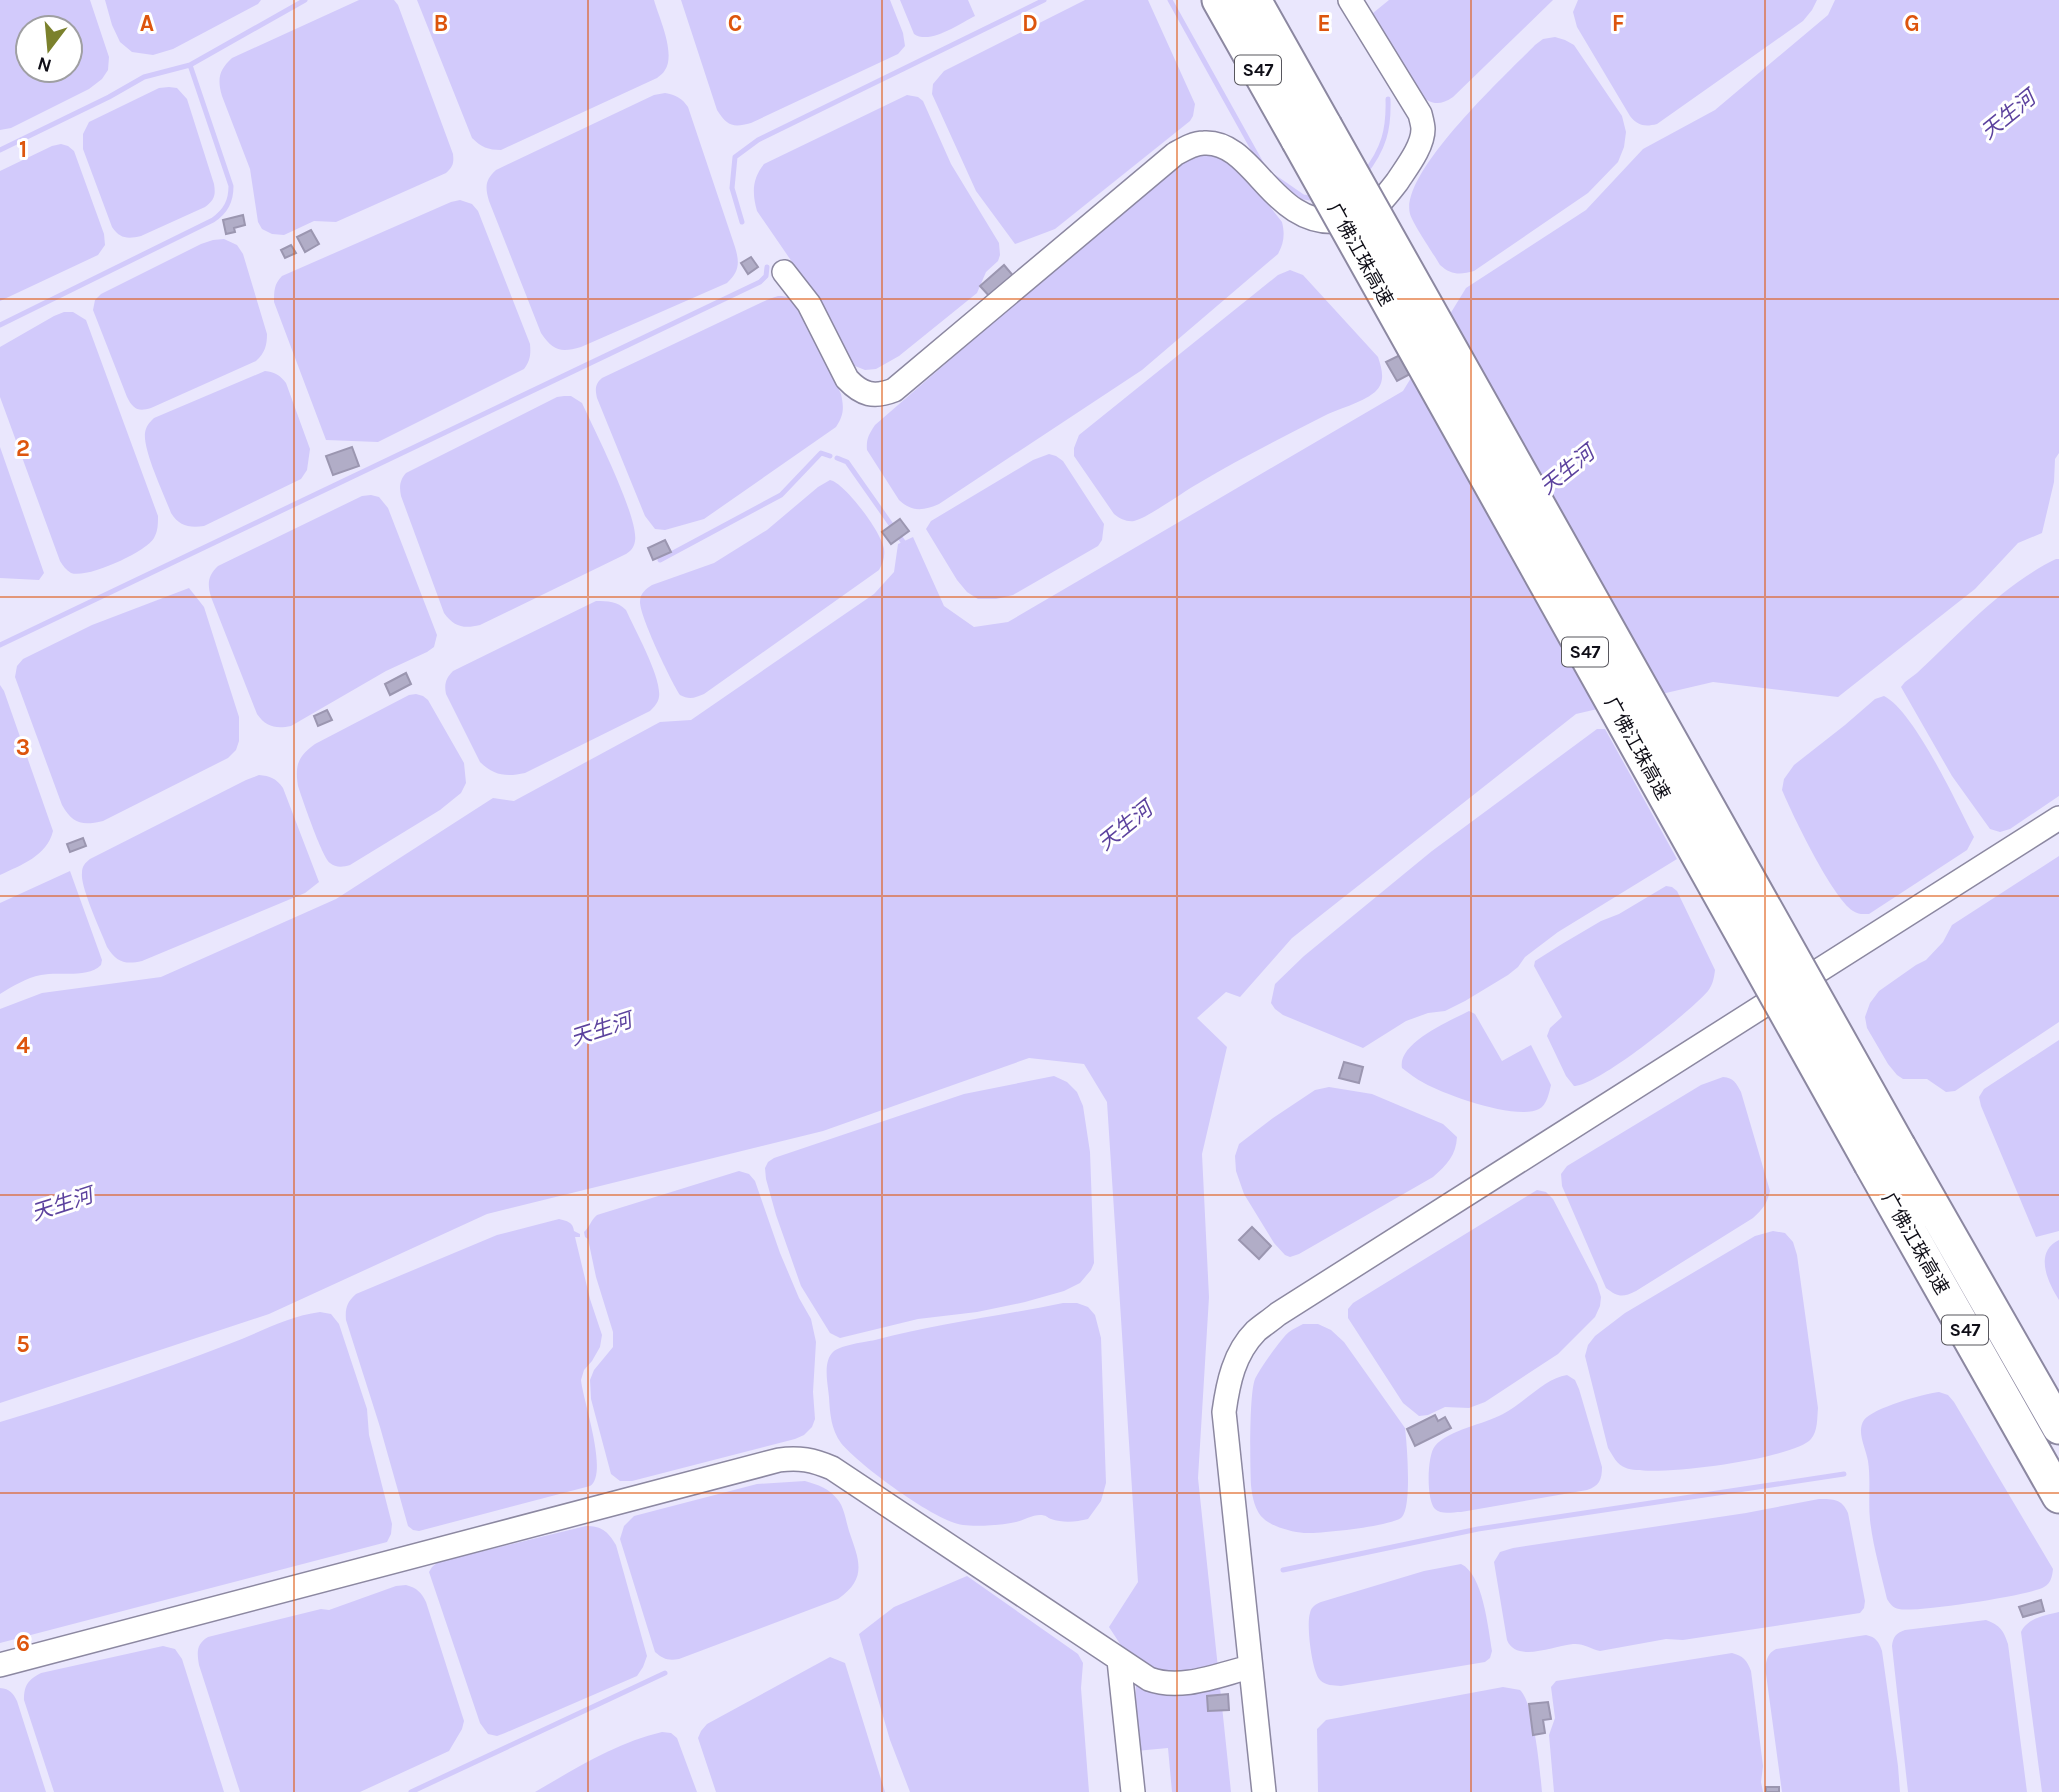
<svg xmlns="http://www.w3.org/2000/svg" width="2059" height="1792" viewBox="0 0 2059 1792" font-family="Karla,'Noto Sans SC',sans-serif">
  <rect width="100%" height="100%" fill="#eae7fd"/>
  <path fill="#d2cafb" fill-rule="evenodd" d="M0,0H90L109,57L108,70L102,79L89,89L11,128L0,130ZM28,28H70V70H28Z
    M105,0H261L258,4L173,49L153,55L132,52L120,42L112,25Z
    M359,0H394L398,5L453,154C454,163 453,167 446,173L336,222L314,221L284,235L272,234L262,229L258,222L250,169L222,96C217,79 219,70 232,58Z
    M417,0H654C659,18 676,53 665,70C663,74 659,76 657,78L501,150C488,150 481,147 472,138Z
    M681,0H890L903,33L905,46L898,54L751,123C733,128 727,126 717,110Z
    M900,0H968L975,16C959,24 930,45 914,34Z
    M1085,0H1148L1195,104L1193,116L1190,121L1055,229L1015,244L976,191L932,94L933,84L944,71Z
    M1389,0H1553L1453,97C1440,106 1431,105 1419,94L1373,13Z
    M1578,0H1817L1812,10L1803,21L1657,124C1645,127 1638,126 1630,116L1577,27L1573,12Z
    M1835,0H2059V453L2055,459L2054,482L2042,533L2018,543L1975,589L1838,697L1713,682L1576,714L1292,938L1240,997L1226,992L1197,1018L1227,1047L1202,1154L1209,1297L1198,1478L1231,1792H1172L1168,1748L1136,1751L1134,1717L1137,1670L1109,1627L1138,1582L1107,1102L1084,1064L1029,1058L823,1131L487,1214L269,1314L0,1403V1009L42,993L161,977L336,899L493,798L514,801L660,722L691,720L874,594L894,572L898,544L913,537L944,606L974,627L1008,622L1403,391L1466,288L1586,210L1643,149L1715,110L1828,15Z
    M1555,37L1565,40L1574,45L1622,116L1626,132L1624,147L1618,162L1588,193L1474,271C1460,275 1451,275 1440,265C1433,253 1414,226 1410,214C1399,173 1507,74 1535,45L1543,39Z
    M169,87L177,88L187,99L214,184C216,196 214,200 205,207L141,236C128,239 120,239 112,227L83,149V134L89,122L159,88Z
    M665,93C676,95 682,98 688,107L735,247C740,263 739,272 727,283L581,347C561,353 553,351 541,333L489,201C485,187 485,180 496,170L654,95Z
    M907,95L918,97L923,101L951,164L999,243L1000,255L998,261L986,272L977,293L899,356L876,369L865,370L855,366L848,358L823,307L757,211C752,193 752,179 764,164Z
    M61,144L68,146L74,151L104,234L105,245L98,255L0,301V171L52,146Z
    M1213,153L1237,165L1282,222C1285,234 1284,243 1278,254L1142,370L939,504C923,511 912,512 899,500L867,450C866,439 869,434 875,425L1180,160L1197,154Z
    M460,200L472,204L478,211L530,344C531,355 530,361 524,369L378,442L326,440L274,302C274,291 274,284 282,276L451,202Z
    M224,239L237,245L243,254L267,334C267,345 265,353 256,361L151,408C138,412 133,409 127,397L93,310L95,300L101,294L201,244L213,240Z
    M1290,270L1303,275L1378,357C1382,369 1386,382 1375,392C1360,404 1339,408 1322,417C1281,438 1239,459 1199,483C1184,491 1148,518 1134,521C1127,522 1120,519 1114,514L1074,456V448L1079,435L1278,275Z
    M778,296C788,296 792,298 799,305L841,394C844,408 844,415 836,427L704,519L665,530L655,529L645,516L597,398C595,389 595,384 602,378L769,299Z
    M64,312H73L86,320L158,516C158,524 158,531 154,538C146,552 87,579 71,573C66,570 63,566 60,561L0,397V347L54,316Z
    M265,371C275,372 280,375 286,383L310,449L307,470L301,479L204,526C189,528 179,526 171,513C164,494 143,451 145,433C146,426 149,423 154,418Z
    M564,396H571L582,403C594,429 639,518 635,541C634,547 631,551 626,554L480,625C464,629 454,627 444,613L401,496C399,486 400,480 406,473L557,397Z
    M0,447L44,573L39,580L0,578Z
    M1049,454L1056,456L1063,461L1104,524L1102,540L1098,546L1013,595L996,599H978L967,592L957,580L926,529L931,521L1033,460Z
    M830,480C845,483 882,533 884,549C885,557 883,563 879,570L704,694C695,698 689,700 680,695C671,681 640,617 640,602C640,593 646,589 652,585L714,563L767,530L818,487Z
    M371,495L379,497L388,508L437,635L434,647L427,652L386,671L291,726C276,729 266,727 257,714L211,597C207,584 208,575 218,566L362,496Z
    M2056,559H2059V796L2010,829L2000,832L1990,829L1952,776L1901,687L1905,682L1917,673C1960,633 2002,585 2056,559Z
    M189,588L204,607L239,717V741L236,750L228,758L103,821C82,826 73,824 62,805L15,677L17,666L23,659L92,625Z
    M596,601C608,601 617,601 626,610C635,630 662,678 659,697C658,703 654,707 650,711L525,773C507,777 494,776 480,762L446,694C444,684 446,678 453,671Z
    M0,685L4,691L53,831C47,856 21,865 0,875Z
    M416,694L423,696L428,700L464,763L466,783L461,793L440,810L350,865C343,867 336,868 330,863C322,857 302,798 298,786C297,779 296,772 298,764C301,755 308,749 315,744L409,695Z
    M1884,696C1914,711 1957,804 1974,837L1967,850L1869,914C1863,914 1859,915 1853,911C1832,897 1793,816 1782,790L1784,779L1794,765L1845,725L1875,699Z
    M1597,729H1605L1677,859L1558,932L1525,957L1518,967L1508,975L1465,1001L1445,1011L1428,1013L1406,1021L1363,1048L1283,1015L1275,1009L1271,1003L1275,984L1304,956L1432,851Z
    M259,775C270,776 276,778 283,788L319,882L305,893L142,961C125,965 116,962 107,947C101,931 80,887 82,873C82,866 85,863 90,859L246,780Z
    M2059,856V1022L1955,1091L1946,1092L1927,1079H1903L1897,1075L1888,1064L1867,1028L1865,1017L1870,1003L1879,991L1916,965L1926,960L1943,942L1952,925Z
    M70,871L102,960L101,965C87,979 59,971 41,975C26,978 13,986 0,994V903Z
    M1666,886L1672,887L1677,891L1715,970C1714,978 1713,984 1708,991C1691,1011 1598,1086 1574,1086L1566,1076L1547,1036L1550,1028L1562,1017L1534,966L1535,961L1562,944L1601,921L1619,914Z
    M1469,1011L1475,1014L1502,1061L1531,1045L1551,1085C1549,1093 1547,1105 1539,1109C1518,1121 1445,1095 1424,1083C1416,1079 1409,1073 1402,1068C1397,1043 1450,1021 1469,1011Z
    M2059,1040V1231L2036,1237L1981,1106L1979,1097L1984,1089Z
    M1054,1076L1067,1082L1077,1092L1083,1106L1090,1152L1094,1263L1091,1270L1080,1283L1064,1291L1025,1302L977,1312L918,1319L840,1338L830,1333L801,1286L776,1215L766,1179L765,1168L768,1162L774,1158L964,1094Z
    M1723,1077C1734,1078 1736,1083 1741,1092L1770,1191C1767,1204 1762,1210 1753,1218L1636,1291C1622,1298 1618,1297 1606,1288L1562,1186L1561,1174L1567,1166L1701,1085Z
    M1329,1087L1372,1094L1443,1124L1457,1137C1456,1155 1447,1165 1433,1177L1299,1254L1290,1257L1285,1255L1274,1243L1244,1194L1236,1171L1235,1156L1239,1144L1273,1118L1315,1090Z
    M739,1171L749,1174L755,1181L780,1253L799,1298L811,1319L816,1342L813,1392L815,1419L812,1427L804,1435L795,1439L632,1481H620L611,1474L591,1399L590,1380L594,1370L613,1347V1332L596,1277L588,1239L585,1237L584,1232C590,1227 590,1221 597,1215Z
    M1537,1190L1546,1192L1553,1199L1597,1284L1601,1297L1600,1306L1595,1317L1558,1354L1485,1402L1469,1408L1445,1407L1428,1415L1419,1416L1403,1403L1348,1318V1309L1353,1303Z
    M559,1219C567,1221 573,1222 574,1231L580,1234V1237H575L590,1299L602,1335L600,1347L592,1361L584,1370L581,1380C583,1401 609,1474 590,1486L419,1531L413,1530L408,1526L380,1427L346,1320C345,1308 347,1302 356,1294L497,1235Z
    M1773,1231L1785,1233L1793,1242L1797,1255L1818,1408C1817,1418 1818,1431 1811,1439C1794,1459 1652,1478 1626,1468C1617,1465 1613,1456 1608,1448L1585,1356L1588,1345L1595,1336L1625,1313L1755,1236Z
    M2059,1240V1300C2047,1281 2034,1252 2059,1240Z
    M1063,1303H1077L1088,1307L1095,1315L1101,1338L1106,1483L1101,1501L1088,1519C1076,1522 1063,1523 1051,1519C1046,1517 1048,1516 1042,1515C1034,1514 1024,1520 1016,1522C1003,1525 977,1527 963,1525C936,1522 859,1465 841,1443C831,1429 830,1414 829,1397C828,1384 822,1361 834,1351C842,1345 865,1342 875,1340C937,1324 1000,1316 1063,1303Z
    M320,1312L331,1314L339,1324L367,1409L369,1435L392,1524L391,1534L387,1542L0,1643V1422C77,1399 154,1373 229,1344C259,1333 288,1316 320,1312Z
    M1303,1324H1318L1331,1330L1344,1342L1405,1428C1407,1444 1412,1506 1402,1517C1394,1526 1318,1534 1304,1533C1292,1532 1273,1527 1264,1519C1255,1512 1252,1496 1251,1485C1250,1466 1249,1394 1255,1379C1258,1371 1283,1336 1289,1332C1293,1329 1299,1326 1303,1324Z
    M1567,1375L1575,1380L1579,1389L1602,1467C1602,1480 1599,1486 1587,1490L1461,1512C1452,1512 1441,1515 1435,1509C1426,1500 1427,1455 1435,1446C1448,1430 1485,1424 1503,1414C1523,1404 1545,1378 1567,1375Z
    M1939,1392L1948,1395L1954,1402L2053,1569C2052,1577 2051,1583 2044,1587C2032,1595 1914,1613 1899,1609C1893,1608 1890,1604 1887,1599C1881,1573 1873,1547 1870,1520C1868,1501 1871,1481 1868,1461C1866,1448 1856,1432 1864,1420C1873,1408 1923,1394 1939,1392Z
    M805,1481C818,1485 829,1488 838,1500C844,1507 846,1521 849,1531C859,1560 868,1578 838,1599L679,1659C668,1661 663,1659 655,1652L620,1539L624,1526L634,1516L757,1484Z
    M1819,1499C1834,1499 1842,1499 1848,1513L1865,1601L1864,1608L1860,1613L1683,1640L1666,1639L1600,1651C1591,1649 1583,1643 1573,1644C1553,1646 1516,1663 1507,1640L1494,1562L1500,1552L1513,1548L1746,1513Z
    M586,1526C601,1526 608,1531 616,1545L647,1656L643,1667L637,1676L505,1733L497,1736L488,1734L480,1723L429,1572L432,1567L438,1562Z
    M1461,1564C1483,1574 1488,1628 1492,1651L1490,1658L1485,1662L1341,1686C1333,1685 1326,1686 1320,1680C1312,1673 1306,1624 1310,1613C1311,1607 1316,1604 1321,1602L1424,1571Z
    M967,1576L1078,1654L1083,1663L1081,1688L1089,1792H910L890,1740L859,1634L894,1607Z
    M406,1585C417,1588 421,1592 426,1602L464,1721L462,1729L449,1751L360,1792H240L199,1665C197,1653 196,1644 208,1637L321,1609L329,1610L396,1586Z
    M2059,1612V1792H2042L2021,1632C2027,1618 2046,1615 2059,1612Z
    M1986,1620C2000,1625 2004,1631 2008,1644L2027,1792H1908L1892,1646C1893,1637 1896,1633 1905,1630Z
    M1866,1635C1876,1637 1879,1642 1882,1651L1898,1766L1900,1792H1782L1766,1674C1765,1664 1766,1654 1776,1649Z
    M163,1646L175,1649L182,1659L224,1792H54L24,1700C24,1685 28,1680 41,1673Z
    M1732,1653C1743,1656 1747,1660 1751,1671L1763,1766L1761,1782L1763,1792H1554L1549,1735L1555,1718L1551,1687L1556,1681Z
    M830,1657L845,1663L885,1792H716L698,1738L701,1731L707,1724Z
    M1503,1687L1520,1690C1534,1703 1540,1771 1542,1792H1318L1317,1729L1326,1720Z
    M0,1688C10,1689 13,1693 17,1701L46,1792H0Z
    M662,1732L671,1733L677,1738L697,1792H535C575,1769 617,1742 662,1732Z"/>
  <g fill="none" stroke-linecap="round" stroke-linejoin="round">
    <path stroke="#d2cafb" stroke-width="5" d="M1170,0L1262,165
      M0,150L109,97L144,77L190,65L305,0
      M1364,174C1384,149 1389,129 1388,99
      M1274,177L1303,197L1318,199
      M742,222L732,188L735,157L758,140L1044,0
      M0,325L213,220C226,211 231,201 231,186L190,65
      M837,458L847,462L906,546
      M660,560L781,495L821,453L830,456
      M0,645L760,282L766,276L767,267
      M1283,1570L1478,1529L1844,1474
      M411,1792L665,1673"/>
  </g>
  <path fill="#b1adc7" stroke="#9b96b0" stroke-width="2" d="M243,215L245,225L234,228L235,232L226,234L223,220Z
    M311,230L319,244L305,252L297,237Z
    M291,245L296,253L285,258L281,250Z
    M751,257L758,267L748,274L741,263Z
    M1004,265L1015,278L992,299L980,286Z
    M1400,355L1410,374L1397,381L1386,362Z
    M352,447L359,466L333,475L326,456Z
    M900,519L909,531L891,544L882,532Z
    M665,540L671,552L653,560L648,548Z
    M406,673L411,684L390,695L385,684Z
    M327,710L332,720L318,726L314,716Z
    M83,838L86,846L70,852L67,844Z
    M1344,1062L1363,1067L1359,1083L1339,1078Z
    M1252,1227L1271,1246L1259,1259L1239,1240Z
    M1435,1415L1438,1421L1445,1417L1451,1428L1415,1446L1407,1429Z
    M2041,1600L2044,1611L2023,1617L2019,1607Z
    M1228,1694L1229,1710L1208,1711L1207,1696Z
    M1548,1702L1551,1719L1543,1720L1545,1733L1533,1735L1529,1704Z
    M1766,1787H1779V1792H1766Z"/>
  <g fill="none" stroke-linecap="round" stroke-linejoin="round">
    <g stroke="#8c88a1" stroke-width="26">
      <path id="minor" d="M784,272L809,304L847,379C862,395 874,398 894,390L1175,154C1184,149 1194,143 1204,143C1255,140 1272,230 1343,221C1347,220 1354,220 1358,218C1374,212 1387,195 1397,182C1406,168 1423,147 1423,129C1423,125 1421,118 1420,114L1350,0
        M1119,1660L1133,1792
        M0,1665L779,1460C799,1457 813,1460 832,1468L1149,1679C1181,1691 1218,1675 1250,1667
        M1264,1792L1224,1412C1228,1383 1234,1353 1256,1331C1263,1325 1271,1320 1278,1314L2059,818"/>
    </g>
    <g stroke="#8c88a1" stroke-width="37">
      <path id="highway" d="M1219,0L1298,140
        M1254,0L1325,126
        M1899,1147L2059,1427
        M1871,1164L2059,1496"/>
    </g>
    <use href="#minor" stroke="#fff" stroke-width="23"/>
    <use href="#highway" stroke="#fff" stroke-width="33"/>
    <g stroke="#8c88a1" stroke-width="37" stroke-linecap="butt">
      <path id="highway-bridge" d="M1325,126L1899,1147
        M1298,140L1871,1164"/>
    </g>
    <use href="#highway-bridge" stroke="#fff" stroke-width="33"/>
  </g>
  <path fill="none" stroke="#dd550d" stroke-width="2" stroke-opacity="0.55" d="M294,0V1792M588,0V1792M882,0V1792M1177,0V1792M1471,0V1792M1765,0V1792M0,299H2059M0,597H2059M0,896H2059M0,1195H2059M0,1493H2059"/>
  <g text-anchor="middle" stroke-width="6" stroke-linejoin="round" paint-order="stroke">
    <g fill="#fff" stroke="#57565d" stroke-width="2">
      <rect x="1235" y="55.5" width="46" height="29" rx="5"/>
      <rect x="1562" y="637.5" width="46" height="29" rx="5"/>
      <rect x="1942" y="1315.5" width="46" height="29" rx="5"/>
    </g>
    <g font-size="18" font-weight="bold" fill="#0f0e17">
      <text x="1258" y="76">S47</text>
      <text x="1585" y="658">S47</text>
      <text x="1965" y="1336">S47</text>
    </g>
    <g font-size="19" fill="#0f0e17" stroke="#fff">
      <text transform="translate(1361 254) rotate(61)" y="7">广佛江珠高速</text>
      <text transform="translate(1638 748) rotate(61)" y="7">广佛江珠高速</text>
      <text transform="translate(1916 1243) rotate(60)" y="7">广佛江珠高速</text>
    </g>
    <g font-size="21" font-style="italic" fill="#5c429e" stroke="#fff">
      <text transform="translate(2008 115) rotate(-39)" y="7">天生河</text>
      <text transform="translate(1567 470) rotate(-39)" y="7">天生河</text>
      <text transform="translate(1125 826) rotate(-39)" y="7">天生河</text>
      <text transform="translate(601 1029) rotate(-18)" y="7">天生河</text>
      <text transform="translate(62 1204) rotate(-18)" y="7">天生河</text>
    </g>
  </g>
  <g font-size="23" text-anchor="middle" font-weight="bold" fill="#dd550d" stroke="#fff" stroke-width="6" stroke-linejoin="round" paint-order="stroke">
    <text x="147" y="31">A</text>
    <text x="441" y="31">B</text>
    <text x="735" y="31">C</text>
    <text x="1030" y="31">D</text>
    <text x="1324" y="31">E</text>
    <text x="1618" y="31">F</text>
    <text x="1912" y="31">G</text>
    <text x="23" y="157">1</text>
    <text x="23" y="456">2</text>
    <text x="23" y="755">3</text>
    <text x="23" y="1053">4</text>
    <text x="23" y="1352">5</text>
    <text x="23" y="1651">6</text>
  </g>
  <g transform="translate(49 49) rotate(196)"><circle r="33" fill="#ffffff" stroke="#9f9fa2" stroke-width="2"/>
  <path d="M0-5L12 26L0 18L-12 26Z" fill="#7b812c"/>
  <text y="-10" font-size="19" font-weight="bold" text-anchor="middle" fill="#0f0e17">N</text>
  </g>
</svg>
